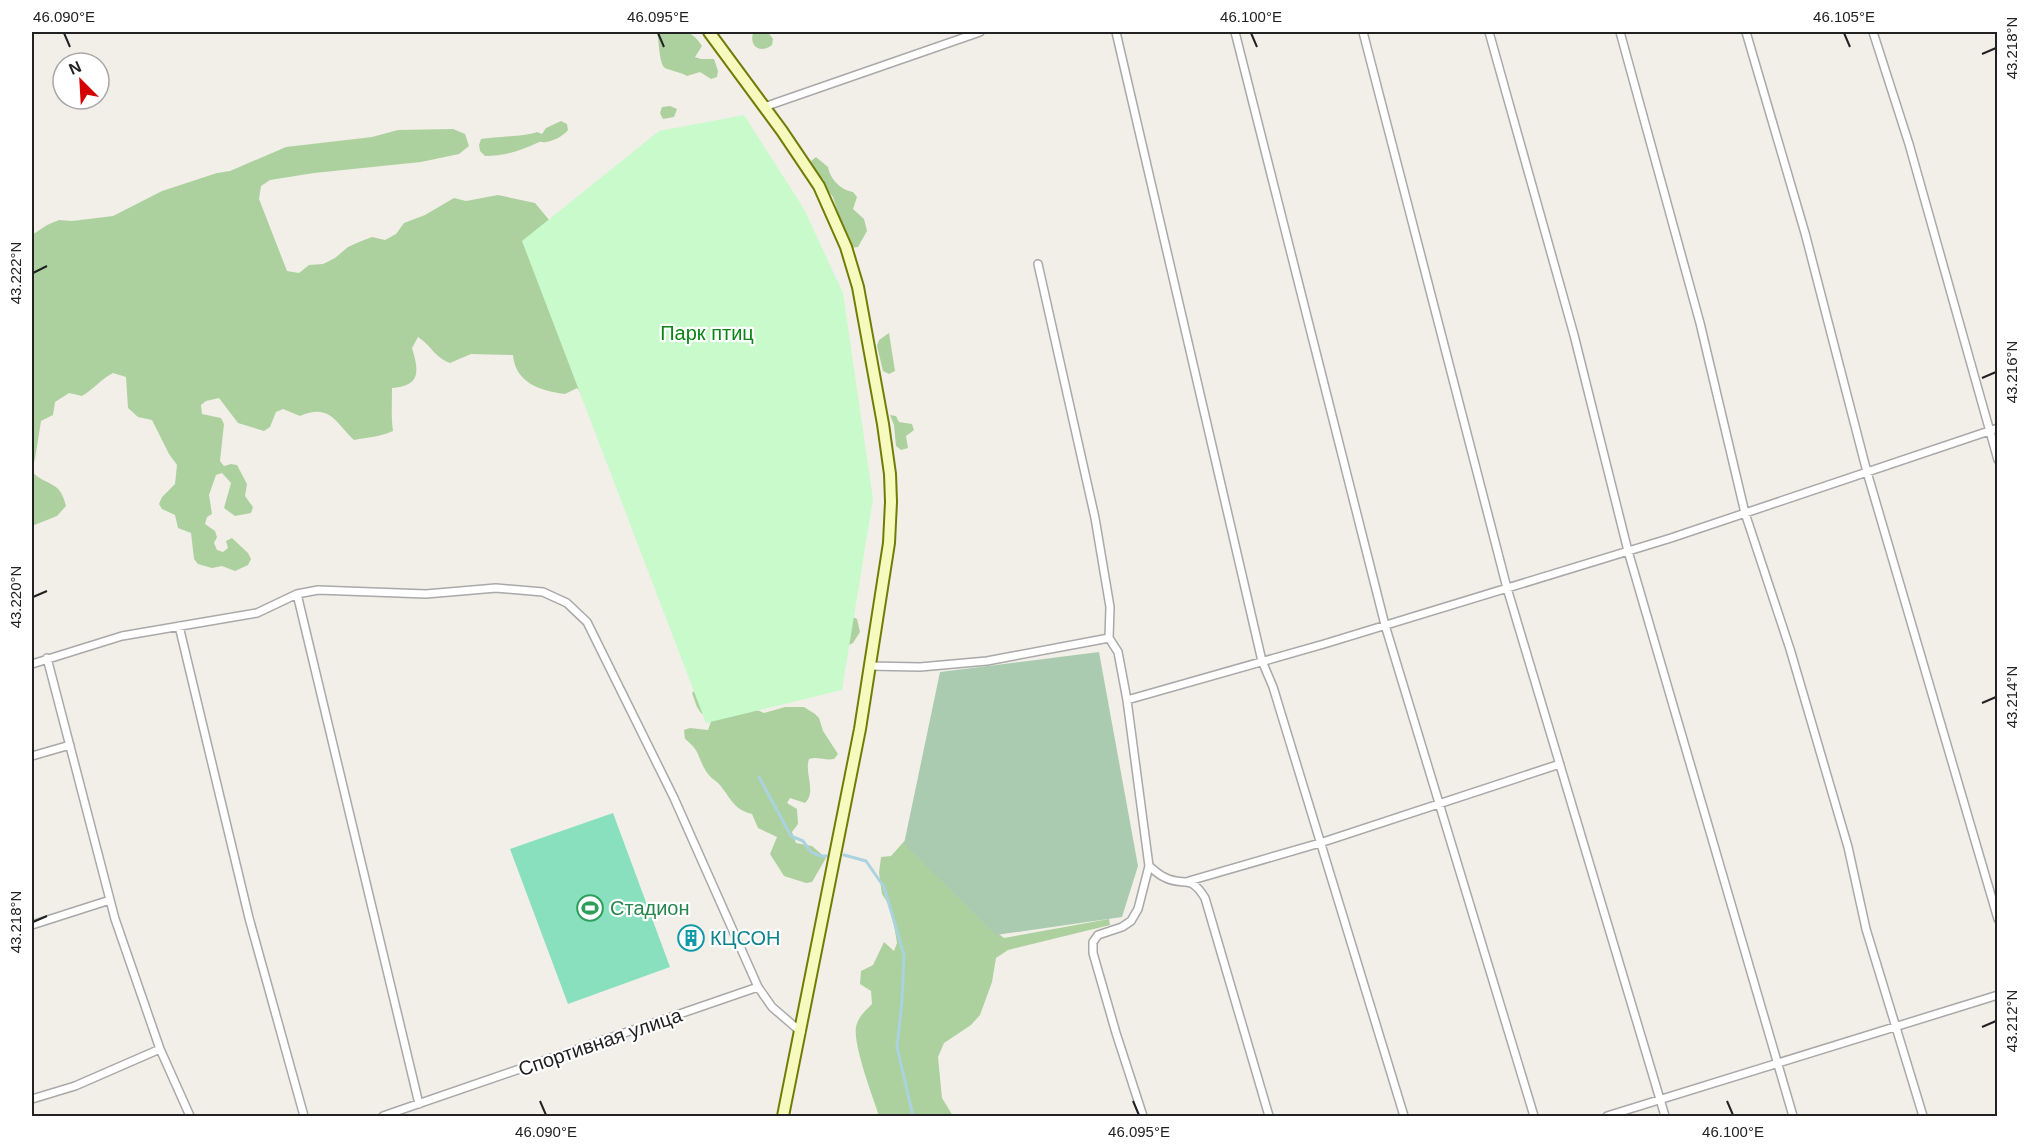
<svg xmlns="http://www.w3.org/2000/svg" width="2029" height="1148" viewBox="0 0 2029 1148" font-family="Arial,sans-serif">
  <rect width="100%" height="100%" fill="#f2efe9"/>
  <path fill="#add19e" d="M657,32C680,31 689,26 702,46L695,57L701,59H714L718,71L717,77L711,79L700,72L687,76C680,72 668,70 665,68C659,64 659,40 657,32Z
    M768,32L773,39L772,45C761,54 749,47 753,33Z
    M670,106L677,109L674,117L663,119L660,113L662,107Z
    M561,121L567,124L568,130C563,136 554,141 546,142C540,143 543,140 537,143C520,151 504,156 485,156L480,151L479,145L481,139C494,137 528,136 537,132L542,134L546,128Z
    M453,129L465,134L469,146L459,154L421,162L314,173L270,180L261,186L259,199L287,271L299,273L309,265L323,264L335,258L348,247L359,242L372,237L385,240L396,234L404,223L425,215L454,198L466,201L498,195L535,203L560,233L846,614L857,619L860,632L853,643L707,717L701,713L697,707L692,693L702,684L586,404C581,399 582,393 577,388L565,394C541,391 515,383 513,355L471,354L450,363C433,356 432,346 418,337L412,348C419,371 421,386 392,388C392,403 391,417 393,431C380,437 368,437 354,440C335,422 330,403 300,416L283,409L276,412L270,427L264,431L238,423L219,398L206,401L201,405L202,414L221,418L224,424L220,461L224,466L231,464L237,465L247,484L245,496L253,507L251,513L235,516L224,508L231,483L222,473L216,475L209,495L212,514L207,517L205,524L215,531L217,537L214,543L217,550L223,552L228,548L226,541L232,538L248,553L251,559L248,565L235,571L222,566L212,568L198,564L194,559L191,533L178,528L175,515L162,509L159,504L162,497L175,484L177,465L169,454L152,420L138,417L128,408L126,377L113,373C101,379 94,389 82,396L69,393L55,402L53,415L41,421L35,459L32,470V235L47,225L59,220L72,221L113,216L162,191L217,173L230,171L286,147L372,137L398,130Z
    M816,157L828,167C830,179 841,190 853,192L857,197L853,209L864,219L867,231L858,247L850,248L848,245L833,197L825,187L824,180L813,169L811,161Z
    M889,333L895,371L889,374L883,371L877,346L879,340Z
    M890,415L896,416L899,422L912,424L914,430L906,436L908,448L901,450L896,446L894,425Z
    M32,472C48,487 60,480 66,506L57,516L32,526Z
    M785,707H804L815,714L819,718L823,731L838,754L834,759C825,761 818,756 809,759C804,773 817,792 805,803L790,798L787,803L797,809L798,824L792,832L796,843L812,846L826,858L812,882L806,883L784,876L770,854L777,837L758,828L752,814C732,809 731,797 718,783C715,780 711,778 708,774C697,759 702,752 685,739L684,730L690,728L708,730L713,716C729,712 749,704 764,713Z
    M916,828L986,924L1004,938L1109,919L1110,925L1008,950L996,958L992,982L980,1015L971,1025L944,1043L938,1057L942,1098L953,1116H879C873,1097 853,1046 856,1027C858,1017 865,1011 872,1004L871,991L860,984L861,971L873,965L884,942L894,951L897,943L891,908L882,894L879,873L881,857L891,856Z"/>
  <path fill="#aacbaf" d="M1099,652L1138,866L1122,917L996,935L904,844L940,672Z"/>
  <path fill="#c8facc" d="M744,115L804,209L843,293L873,499L842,690L706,723L522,241L659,131Z"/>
  <path fill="#88e0be" d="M613,813L670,967L568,1004L510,849Z"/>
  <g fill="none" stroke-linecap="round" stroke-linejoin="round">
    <path stroke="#aad3df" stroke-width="3" d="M759,777L791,836L803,841L811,852L820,856H828
      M844,855L866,861L884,887L904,955L902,1001L897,1047L913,1116"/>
    <g stroke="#a9a9a9" stroke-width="10">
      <path id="street" d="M1116,32L1262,661L1273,687L1404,1116
        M1235,32L1385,625L1534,1116
        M1363,32L1507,588L1665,1116
        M1489,32L1574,335L1628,551L1793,1116
        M1620,32L1700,323L1745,513L1790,649L1848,847L1866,929L1923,1116
        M1746,32L1805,233L1867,472L1998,919
        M1873,32L1909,144L1998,460
        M764,107L980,32
        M1038,264L1095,518L1110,607L1109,638L1118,652L1127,700L1149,866L1138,909L1131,921L1122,927L1098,935L1093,942V953L1116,1033L1143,1116
        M297,594L419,1104
        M179,626L249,918L304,1116
        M47,658L115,919L160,1049L190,1116
        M32,664L122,636L257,613L297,594L318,590L426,594L496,588L543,592L567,603L587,622L674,798L758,987
        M869,666L920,667L987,661L1109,638
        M1127,700L1324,644L1671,538L1998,428
        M32,756L70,745
        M1149,866C1154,870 1159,875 1164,877C1184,888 1189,872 1205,898L1269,1116
        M1189,881L1320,843L1560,764
        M32,925L110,900
        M32,1099L75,1086L160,1049
        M383,1116L758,987L772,1007L801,1032
        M1607,1116L1998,995"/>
    </g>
    <g stroke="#707d05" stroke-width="14">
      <path id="secondary" d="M709,32L782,131L819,186L846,247L858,287L883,424L890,474L891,502L889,543L860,729L783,1116"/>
    </g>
    <use href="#street" stroke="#fff" stroke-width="7"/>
    <use href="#secondary" stroke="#f7fabf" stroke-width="10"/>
  </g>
  <path fill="none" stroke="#222" stroke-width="2" d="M64,33L70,47M658,33L664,47M1251,33L1257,47M1844,33L1850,47M1982,54L1996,48M33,273L47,266M1982,378L1996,372M33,597L47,591M1982,703L1996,697M33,922L47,916M1982,1027L1996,1021M540,1101L546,1115M1133,1101L1139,1115M1727,1101L1733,1115"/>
  <defs>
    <g id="stadium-ring" transform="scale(1.35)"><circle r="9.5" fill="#fff" stroke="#2e9e5b" stroke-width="1.5"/><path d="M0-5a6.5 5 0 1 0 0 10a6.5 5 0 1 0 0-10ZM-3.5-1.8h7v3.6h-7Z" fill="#2e9e5b"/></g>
    <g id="building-ring" transform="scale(1.35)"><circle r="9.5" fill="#fff" stroke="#0f9aa8" stroke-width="1.5"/><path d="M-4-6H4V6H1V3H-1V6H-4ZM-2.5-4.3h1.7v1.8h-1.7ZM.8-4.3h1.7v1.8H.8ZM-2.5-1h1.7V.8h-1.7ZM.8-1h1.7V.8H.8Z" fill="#0f9aa8"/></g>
  </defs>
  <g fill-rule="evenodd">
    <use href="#stadium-ring" x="590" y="908"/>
    <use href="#building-ring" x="691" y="938"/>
  </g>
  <g text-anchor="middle" stroke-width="4.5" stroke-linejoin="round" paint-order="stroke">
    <g font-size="20" fill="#0c8416" stroke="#fff">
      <text x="707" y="340">Парк птиц</text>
    </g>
    <g font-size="20" fill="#27864d" stroke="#fff" text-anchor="start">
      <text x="610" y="915">Стадион</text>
    </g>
    <g font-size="20" fill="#0d838f" stroke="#fff" text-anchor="start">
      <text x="710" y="945">КЦСОН</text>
    </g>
    <g font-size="20" fill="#222" stroke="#fff">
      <text transform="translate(600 1042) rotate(-19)" y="7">Спортивная улица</text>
    </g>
  </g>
  <rect width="2029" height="1148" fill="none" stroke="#ffffff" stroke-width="66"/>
  <g transform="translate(81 81) rotate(336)"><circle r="28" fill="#ffffff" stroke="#a7a7a7" stroke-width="1.5"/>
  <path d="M0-4.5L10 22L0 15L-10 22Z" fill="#d40000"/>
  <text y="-9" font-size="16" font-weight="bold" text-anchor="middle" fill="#222222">N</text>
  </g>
  <rect x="33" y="33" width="1963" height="1082" fill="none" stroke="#222" stroke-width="2"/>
  <g font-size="15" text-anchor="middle" fill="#222">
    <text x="64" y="22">46.090°E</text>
    <text x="658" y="22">46.095°E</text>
    <text x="1251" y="22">46.100°E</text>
    <text x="1844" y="22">46.105°E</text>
    <text transform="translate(2012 48) rotate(-90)" y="5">43.218°N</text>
    <text transform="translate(16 273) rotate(-90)" y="5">43.222°N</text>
    <text transform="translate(2012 372) rotate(-90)" y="5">43.216°N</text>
    <text transform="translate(16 597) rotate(-90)" y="5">43.220°N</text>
    <text transform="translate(2012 697) rotate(-90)" y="5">43.214°N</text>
    <text transform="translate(16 922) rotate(-90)" y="5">43.218°N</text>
    <text transform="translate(2012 1021) rotate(-90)" y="5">43.212°N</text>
    <text x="546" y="1137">46.090°E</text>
    <text x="1139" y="1137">46.095°E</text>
    <text x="1733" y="1137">46.100°E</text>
  </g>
</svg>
